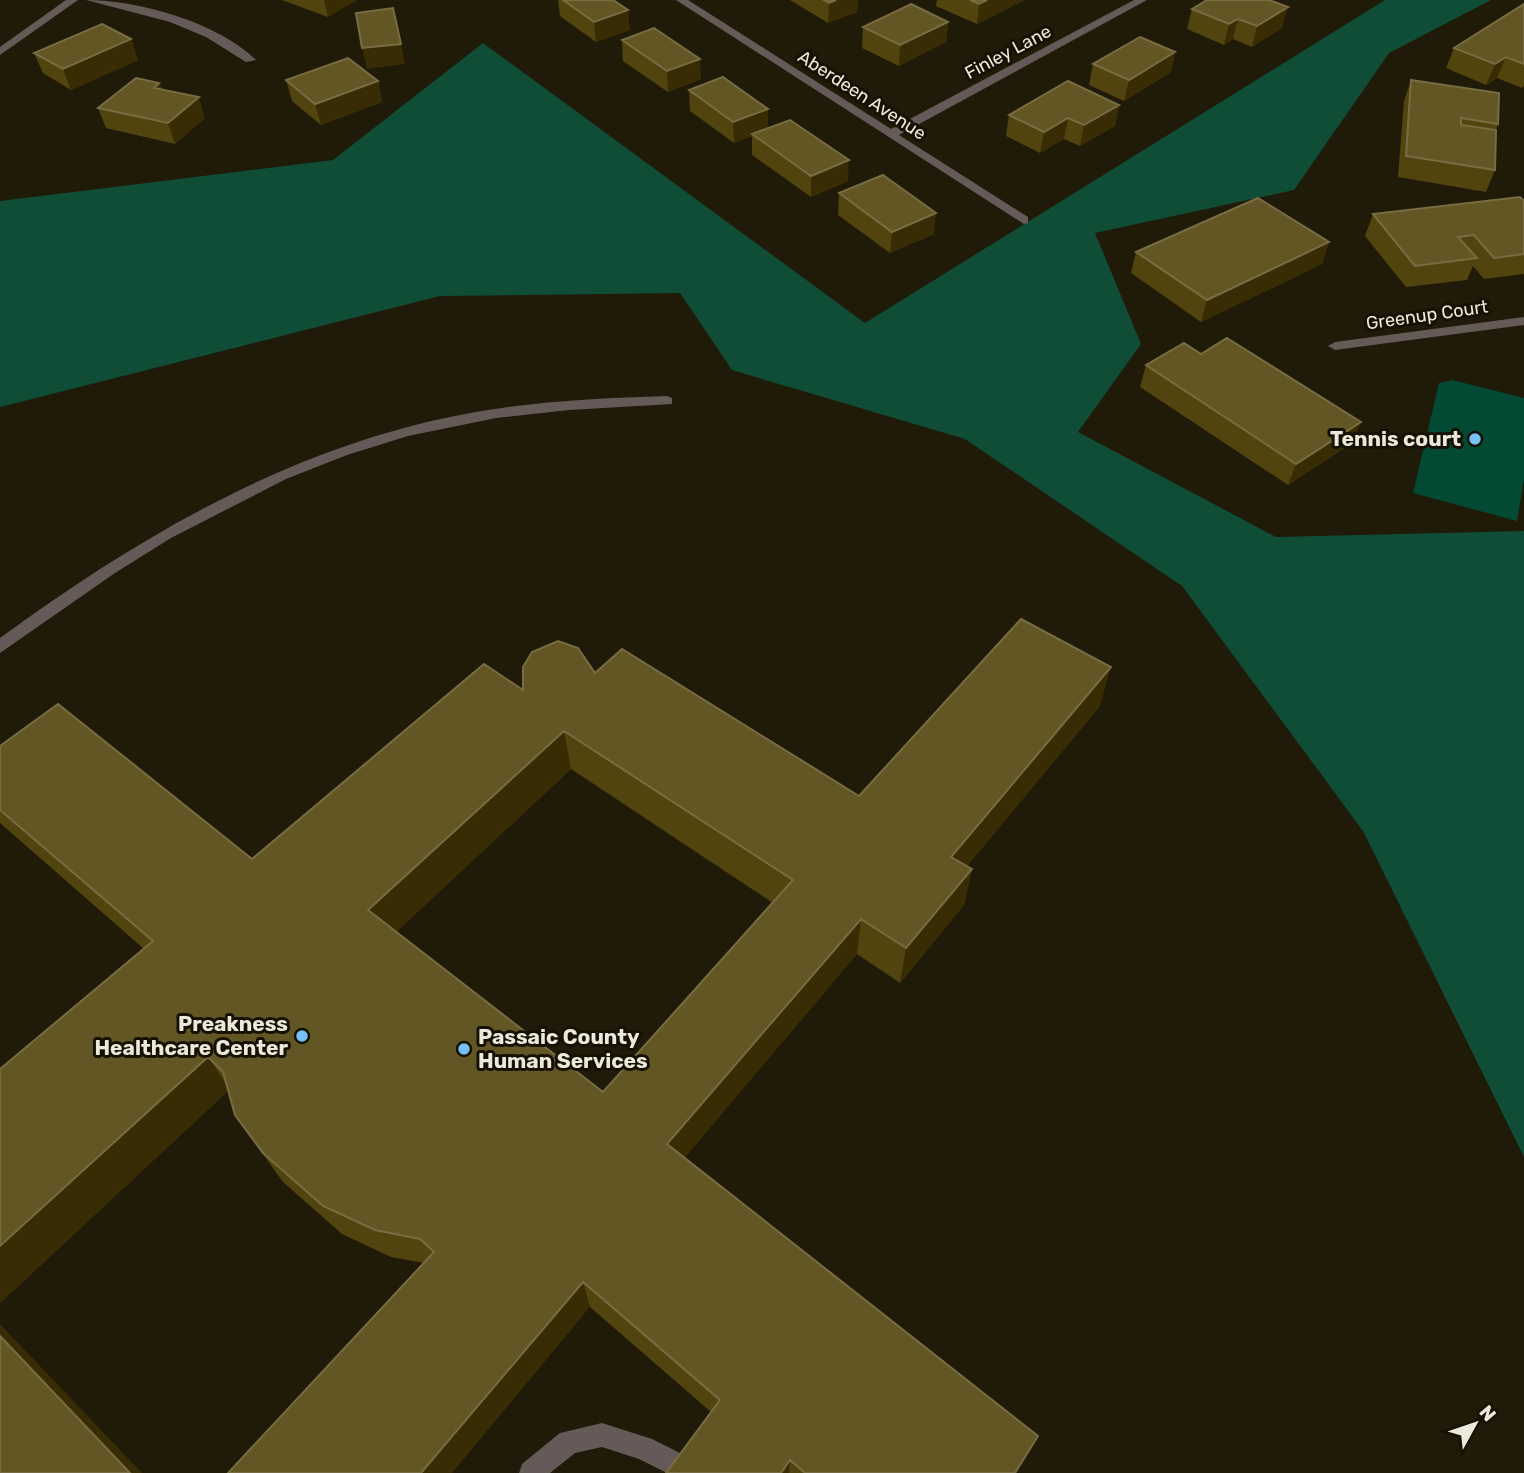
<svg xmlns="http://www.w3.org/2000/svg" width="1524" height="1473" viewBox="0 0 1524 1473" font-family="Rubik,sans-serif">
  <rect width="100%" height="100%" fill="#201a08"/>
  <path fill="#024a33" d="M1452,380L1524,398V479L1517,521L1413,493L1439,383Z"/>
  <path fill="#0f4d37" d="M1385,0H1491L1389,53L1294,190L1095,233L1141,344L1078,432L1276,537L1524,531V1157L1363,831L1182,586L965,439L732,370L680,293L440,296L0,407V201L333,160L483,43L865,323Z"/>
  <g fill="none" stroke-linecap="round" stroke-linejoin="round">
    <path fill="#655a58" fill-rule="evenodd" d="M66,0H78L0,55V47Z
      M86,0C138,0 217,22 256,60L246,62L206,37L170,22Z
      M676,0H688L891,129L1134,0H1147L899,135L1028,217V223L1024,224Z
      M1524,317V325L1335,350L1328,346L1335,342Z
      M667,396L672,398V404L569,410L496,418L408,436L347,455L286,479L171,538L115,573L0,653V638C144,533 298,443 476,412C539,401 603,398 667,396Z
      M602,1423L652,1439L702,1464L705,1473H667L639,1459L602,1447L575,1453L550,1473H519L522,1464L560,1433Z"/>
  </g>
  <path fill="#52440f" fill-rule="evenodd" d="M282,0H357L328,17Z
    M558,0H613L630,30L596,42L560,16Z
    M790,0H858L857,12L828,23Z
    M937,0H1024L977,24L936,6Z
    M1524,4V86L1522,88L1497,78L1486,85L1446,68L1454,48Z
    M1192,9L1282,28L1252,47L1233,39L1224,45L1187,29Z
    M948,22L946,42L899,66L862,48L863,27Z
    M131,39L138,60L71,90L43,73L34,53Z
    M622,40L701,79L668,92L623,61Z
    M1175,52L1171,72L1124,101L1089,85L1093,64Z
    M286,80L378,81L382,102L321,125L292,101Z
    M1411,80L1498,124L1496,130L1495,170L1486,192L1398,177L1404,101Z
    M159,83L162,89L205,118L175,144L106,128L98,108Z
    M689,90L768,128L848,181L811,197L752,155V136L734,143L690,111Z
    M1119,105L1115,126L1080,146L1064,139L1040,153L1006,136L1009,115Z
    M839,193L934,234L890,253L838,215Z
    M1524,201V274L1484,279L1473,266L1467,280L1406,287L1365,236L1373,214Z
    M1329,242L1322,264L1201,322L1131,273L1136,252Z
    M1201,354L1352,443L1288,485L1140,387L1146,365Z
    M595,673L859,796L1100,706L967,866L972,869L964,905L900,983L857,954L684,1158L1015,1473H666L711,1412L590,1307L424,1263L391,1257L342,1234L283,1182L235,1115L229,1090L0,1303V1069L144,949L0,823V746L252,859L523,690ZM571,769L773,903L603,1092L396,932Z"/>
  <path fill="#372c03" d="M324,0H357L328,17Z
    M836,0H858L857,12L828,23L829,3Z
    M987,0H1024L977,24L979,4Z
    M1288,7L1282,28L1252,47L1257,26Z
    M628,10L630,30L596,42L594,22Z
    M1238,19L1233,39L1224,45L1229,24Z
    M948,22L946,42L899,66L900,45Z
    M131,39L138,60L71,90L63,69Z
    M401,44L405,64L367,69L362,48Z
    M1175,52L1171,72L1124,101L1129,80Z
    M1506,57L1497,78L1486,85L1495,64Z
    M700,59L701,79L668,92L667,71Z
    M378,81L382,102L321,125L315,104Z
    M159,83L167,104L154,88Z
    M199,97L205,118L175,144L168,123Z
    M1119,105L1115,126L1080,146L1084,125Z
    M768,109V129L734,143L733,122Z
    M1068,118L1064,139L1040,153L1044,132Z
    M849,160L848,181L811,197V176Z
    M936,213L934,234L890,253L892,232Z
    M1329,242L1322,264L1201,322L1207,300Z
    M1361,422L1352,443L1288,485L1296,464Z
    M1111,667L1100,706L945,893L951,857Z
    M564,731L571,769L382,945L368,910Z
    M972,869L964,905L900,983L906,948Z
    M861,919L857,954L671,1174L667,1144Z
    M208,1057L230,1089L0,1303V1246Z
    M583,1282L590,1307L452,1473H421Z
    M0,1324L142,1473H130L0,1336Z
    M790,1460L789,1473H781Z"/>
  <path fill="#625625" stroke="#786d42" stroke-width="2" fill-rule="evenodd" d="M563,0H613L628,10L594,22Z
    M824,0H836L829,3Z
    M970,0H987L979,4Z
    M1207,0H1269L1288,7L1257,26L1238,19L1229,24L1192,9Z
    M911,4L948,22L900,45L863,27Z
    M1524,4V64L1506,57L1495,64L1454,48Z
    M393,8L401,44L362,48L356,13Z
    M102,24L131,39L63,69L34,53Z
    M654,28L700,59L667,71L622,40Z
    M1140,37L1175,52L1129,80L1093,64Z
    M348,58L378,81L315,104L286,80Z
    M723,77L768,109L733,122L689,90Z
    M136,78L159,83L154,88L199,97L168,123L98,108Z
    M1411,80L1499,93L1498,124L1461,118V125L1496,130L1495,170L1406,156Z
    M1068,81L1119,105L1084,125L1068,118L1044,132L1009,115Z
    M790,120L849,160L811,176L752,134Z
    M883,175L936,213L892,232L839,193Z
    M1520,197L1524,201V254L1494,258L1474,235L1458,237L1477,258L1415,266L1373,214Z
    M1258,198L1329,242L1207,300L1136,252Z
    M1227,338L1361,422L1296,464L1146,365L1184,343L1201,354Z
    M1021,619L1111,667L951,857L972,869L906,948L861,919L667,1144L1038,1436L1015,1473H805L790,1460L781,1473H666L720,1400L583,1282L421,1473H228L434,1252L420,1239L375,1230L323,1206L263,1153L235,1115L223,1072L208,1057L0,1246V1069L153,941L0,810V746L58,704L252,859L484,664L523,690V667L532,652L558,641L578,648L595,673L622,649L859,796ZM564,731L793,880L603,1092L368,910Z
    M0,1336L130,1473H0Z"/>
  <g fill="#75c0f6" stroke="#161102" stroke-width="2.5">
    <circle cx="1475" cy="439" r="7"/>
    <circle cx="302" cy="1036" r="7"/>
    <circle cx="464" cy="1049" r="7"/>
  </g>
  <g text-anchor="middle" stroke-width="6" stroke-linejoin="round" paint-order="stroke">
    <g font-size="18" fill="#ebe8dc" stroke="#161102">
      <text transform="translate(1008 52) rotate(-28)" y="6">Finley Lane</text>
      <text transform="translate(862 95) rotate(33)" y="6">Aberdeen Avenue</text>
      <text transform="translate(1427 315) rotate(-8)" y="6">Greenup Court</text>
    </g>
    <g font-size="21" font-weight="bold" fill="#ebe8dc" stroke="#161102" text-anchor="end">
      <text x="1461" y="446">Tennis court</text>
      <text x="288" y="1031">Preakness<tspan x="288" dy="24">Healthcare Center</tspan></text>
      <text x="478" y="1044" text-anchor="start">Passaic County<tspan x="478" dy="24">Human Services</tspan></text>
    </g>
  </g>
  <g transform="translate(1475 1424) rotate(50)" stroke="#161102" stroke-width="5" paint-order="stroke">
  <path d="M0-5L12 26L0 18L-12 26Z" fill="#ebe8dc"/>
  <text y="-10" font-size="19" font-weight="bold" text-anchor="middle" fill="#ebe8dc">N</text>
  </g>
</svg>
